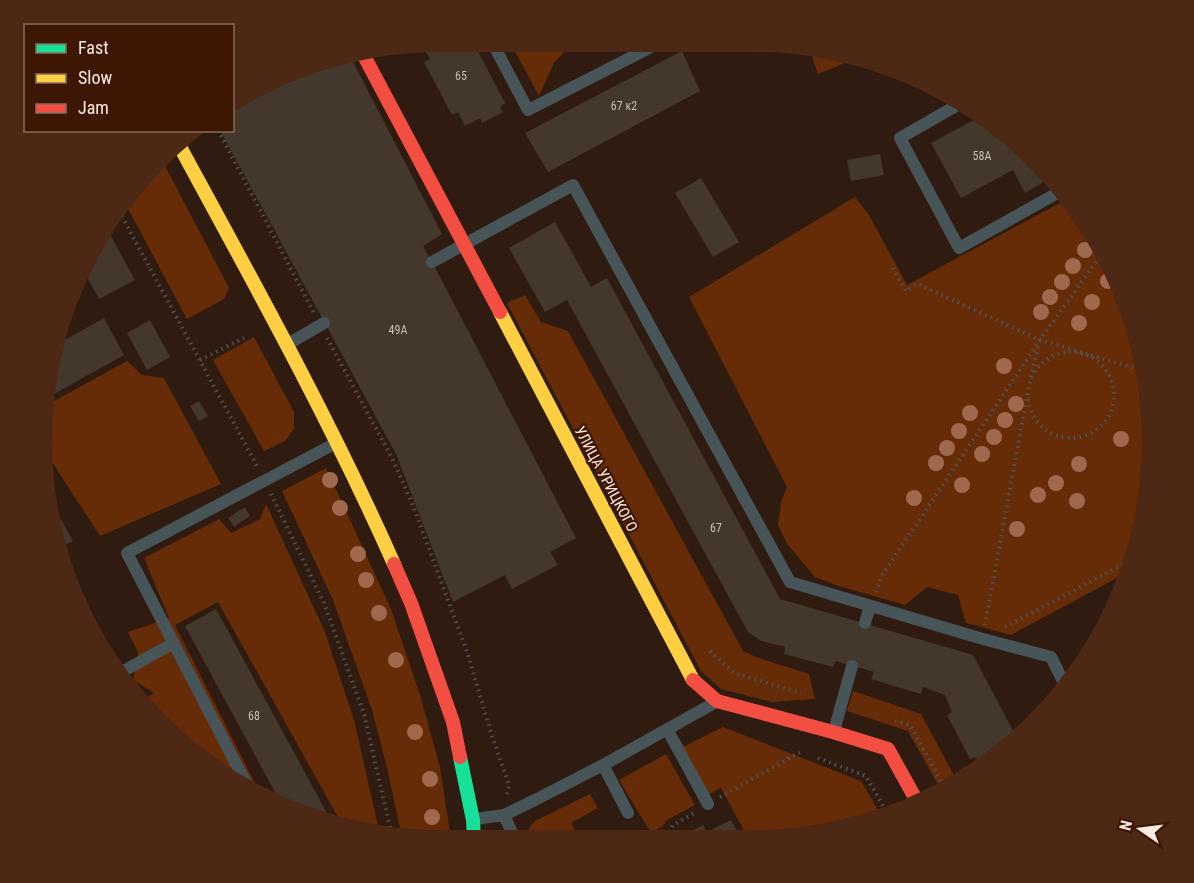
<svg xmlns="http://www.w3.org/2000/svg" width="1194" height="883" viewBox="0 0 1194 883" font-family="'Roboto Condensed',sans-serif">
  <rect width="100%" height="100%" fill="#301b10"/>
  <path fill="#662b07" d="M510,42H574L554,63L539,96Z
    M810,50L856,56L860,57L818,74Z
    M162,160L229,288L224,299L187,319L125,203L141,178Z
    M855,197L869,215L907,285L1069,198L1111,265L1138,338L1151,415L1149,493L1131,570L1130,571L1011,635L966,623L958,595L927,587L905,605L839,586L815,577L787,544L778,525L781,502L787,487L689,297Z
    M525,295L541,322L568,331L743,651L756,657L809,674L815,699L772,702L721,689L701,671L507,303Z
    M254,337L294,412V429L285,441L264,451L213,360Z
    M127,361L142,375L164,378L221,484L100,536L48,456L45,457V406Z
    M326,468L391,609L420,695L440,767L451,840H415L402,838L388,772L372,710L333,600L282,491Z
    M266,504L325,632L354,720L380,834L344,828L218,602L175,625L263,799L198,758L141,701L154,693L133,680L138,652L128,632L169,618L144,558L219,519L231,533L260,519Z
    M853,691L921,714L957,781L941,790L908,731L847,711Z
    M723,727L861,781L882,817L805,838H748L721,788L709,794L683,747Z
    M666,754L695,805L667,820L663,826L651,833L619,780Z
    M590,794L598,808L571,823L580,839H526L529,828L535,821Z"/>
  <path fill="#43382b" d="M442,42H473L505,103L500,107L503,112L482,123L480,118L465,126L458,112L452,115L424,62L430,59L422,45Z
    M682,51L700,91L548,172L525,133Z
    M349,54L442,234L423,246L439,275L576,538L550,552L558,565L512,589L505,575L453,602L396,454L220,130H232V103L338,56Z
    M981,116L1048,178L1049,179L1025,193L1013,170L961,198L931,143Z
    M880,154L884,175L851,181L847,160Z
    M701,178L739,242L713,257L675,193Z
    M555,222L591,287L607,278L780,599L970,654L973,655L1017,738L996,758L981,767L976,757L970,759L947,715L952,712L945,695L923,687L921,694L871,679L874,672L836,661L833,667L784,654L785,647L761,641L748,632L567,300L545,312L509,248Z
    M107,229L135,280L99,299L82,268Z
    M104,318L124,355L45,399V389L59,343Z
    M150,320L170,357L147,370L127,333Z
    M199,401L208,416L199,421L190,406Z
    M45,491L73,541L60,548L45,493Z
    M245,507L250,516L234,527L228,518Z
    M67,572L113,655L109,658L72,594Z
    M216,609L334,826L283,807L185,626Z
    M731,820L741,838H691L688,833L703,825L707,832Z"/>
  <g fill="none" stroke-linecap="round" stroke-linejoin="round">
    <path stroke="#4f5455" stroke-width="4" stroke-dasharray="1.5 4.5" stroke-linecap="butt" d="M218,130L314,313
      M119,211L257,466
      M893,268L906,291L918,284L1040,340L1144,371
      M327,338L393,460L414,508L466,649L492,736L509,785L507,794
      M1028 395a43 43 0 1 1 86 0a43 43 0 1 1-86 0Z
      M200,360L244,338
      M271,494L324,603L364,714L392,836
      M876,592L883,574L1040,340L1103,252
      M985,625L1029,385L1039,344
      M1005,627L1133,559
      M710,651L734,673L801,693
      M895,721L910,725L945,788
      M818,758L866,776L888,815
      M720,797L800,752
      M667,838L673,825L696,812"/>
    <path stroke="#475458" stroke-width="12" d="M492,42L528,110L661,42
      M961,103L900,138L959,248L1061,191
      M432,262L573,185L790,582L983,639L1051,657L1066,687
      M288,344L324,323
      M865,623L870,606
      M118,674L174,643
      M667,729L708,804
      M834,731L852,666
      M603,765L628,813
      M250,791L127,553L336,443
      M504,815L515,839
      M475,819L504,815L537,799L603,765L716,702"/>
    <path stroke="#16e098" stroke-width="14" d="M460,757L473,820L474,840"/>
    <path stroke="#ffcf43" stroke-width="14" d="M179,145C254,283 330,420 394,564
      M500,312L693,680"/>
    <path stroke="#f24e42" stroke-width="14" d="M362,52L500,312
      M394,564L411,603L453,722L460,757
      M693,680L717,701L833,732L888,749L918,803"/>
  </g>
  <g fill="#a0694d">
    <circle cx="1085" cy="250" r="8"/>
    <circle cx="1073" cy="266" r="8"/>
    <circle cx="1108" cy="281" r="8"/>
    <circle cx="1062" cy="282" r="8"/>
    <circle cx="1050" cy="297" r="8"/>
    <circle cx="1092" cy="302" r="8"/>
    <circle cx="1041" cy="312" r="8"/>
    <circle cx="1079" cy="323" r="8"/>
    <circle cx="1004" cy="366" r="8"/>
    <circle cx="1016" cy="404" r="8"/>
    <circle cx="970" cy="413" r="8"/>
    <circle cx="1005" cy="420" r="8"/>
    <circle cx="959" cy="431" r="8"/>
    <circle cx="994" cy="437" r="8"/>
    <circle cx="1121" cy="439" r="8"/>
    <circle cx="947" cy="448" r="8"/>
    <circle cx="982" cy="454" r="8"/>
    <circle cx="936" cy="463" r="8"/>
    <circle cx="1079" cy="464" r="8"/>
    <circle cx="330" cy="480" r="8"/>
    <circle cx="1056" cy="483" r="8"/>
    <circle cx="962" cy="485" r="8"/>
    <circle cx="1038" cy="495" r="8"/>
    <circle cx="914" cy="498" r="8"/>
    <circle cx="1077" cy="501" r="8"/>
    <circle cx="340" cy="508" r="8"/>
    <circle cx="1017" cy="529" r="8"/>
    <circle cx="358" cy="554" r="8"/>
    <circle cx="366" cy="580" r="8"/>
    <circle cx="379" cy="613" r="8"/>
    <circle cx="396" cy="660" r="8"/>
    <circle cx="415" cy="732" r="8"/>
    <circle cx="430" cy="779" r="8"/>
    <circle cx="432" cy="817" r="8"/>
  </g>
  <g text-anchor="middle" stroke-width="4.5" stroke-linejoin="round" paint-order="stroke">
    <g font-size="12" fill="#cdbeb6">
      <text x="461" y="80">65</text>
      <text x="624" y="110">67 к2</text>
      <text x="982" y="160">58А</text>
      <text x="398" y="334">49А</text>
      <text x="716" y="532">67</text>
      <text x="254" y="720">68</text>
    </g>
    <g font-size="15" fill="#fbebe4" stroke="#3d1703">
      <text transform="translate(606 479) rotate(62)" y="5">УЛИЦА УРИЦКОГО</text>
    </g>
  </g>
  <path d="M0 0H1194V883H0ZM441 52H753A389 389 0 0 1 1142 441V441A389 389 0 0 1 753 830H441A389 389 0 0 1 52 441V441A389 389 0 0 1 441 52Z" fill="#4c2815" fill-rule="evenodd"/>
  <rect x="24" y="24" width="210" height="108" fill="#3d1703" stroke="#896c5d" stroke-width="1.5"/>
  <rect x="36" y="44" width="30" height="9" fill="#16e098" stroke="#896c5d" stroke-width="1.5"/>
  <text x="78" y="54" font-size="18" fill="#fbebe4">Fast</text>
  <rect x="36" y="74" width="30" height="9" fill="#ffcf43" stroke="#896c5d" stroke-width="1.5"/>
  <text x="78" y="84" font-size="18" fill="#fbebe4">Slow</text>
  <rect x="36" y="104" width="30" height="9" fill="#f24e42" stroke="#896c5d" stroke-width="1.5"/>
  <text x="78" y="114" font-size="18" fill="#fbebe4">Jam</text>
  <g transform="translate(1140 829) rotate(284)" stroke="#3d1703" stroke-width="4.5" paint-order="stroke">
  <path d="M0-4.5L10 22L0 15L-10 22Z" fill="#fbebe4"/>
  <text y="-9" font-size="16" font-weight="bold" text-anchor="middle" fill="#fbebe4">N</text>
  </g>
</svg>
